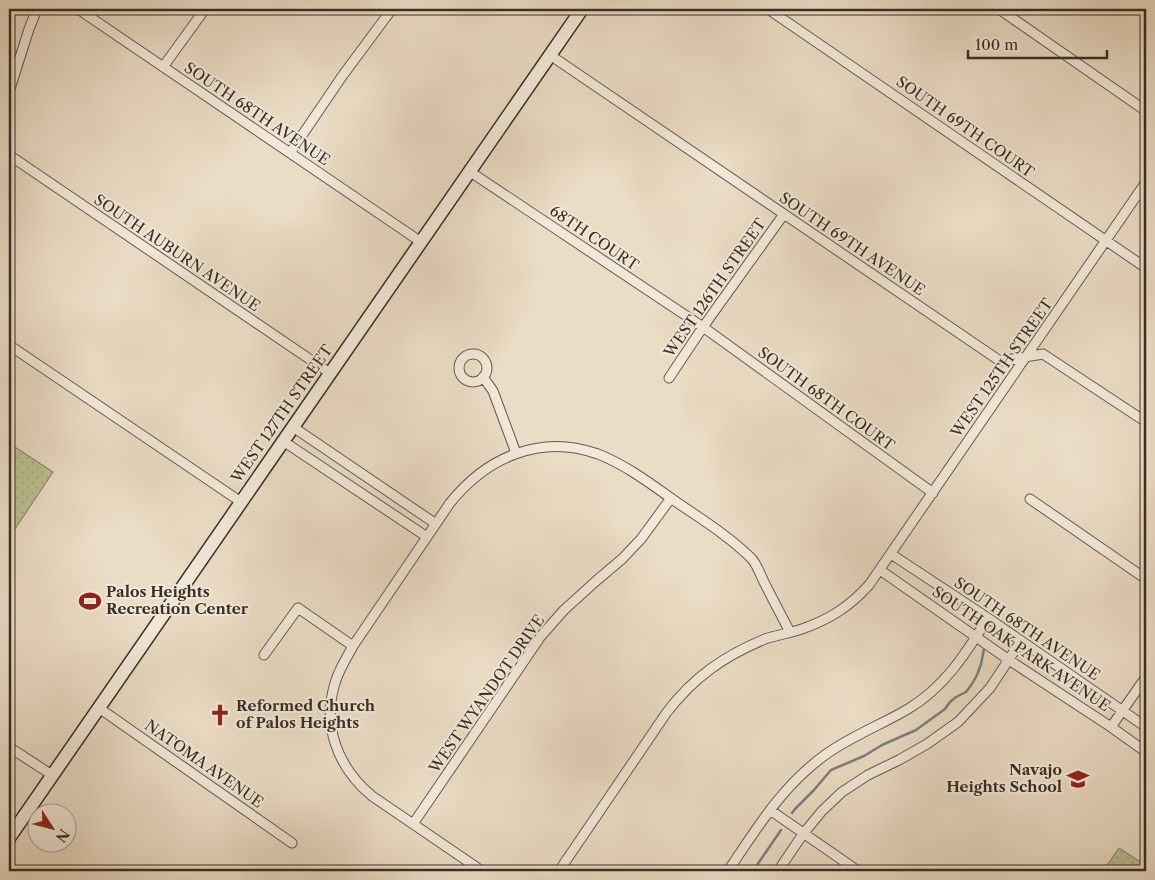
<svg xmlns="http://www.w3.org/2000/svg" width="1155" height="880" viewBox="0 0 1155 880" font-family="'Libre Caslon Text',serif">
  <defs>
    <pattern id="grass-dots" width="8" height="8" patternUnits="userSpaceOnUse" patternTransform="scale(1.25)"><rect width="8" height="8" fill="#bcbf91"/><path d="M2 2h.1M6 6h.1" fill="none" stroke="#a2a47d" stroke-width="1.8" stroke-linecap="round"/></pattern>
  </defs>
  <rect width="100%" height="100%" fill="#ebdcc5"/>
  <filter id="stains"><feTurbulence type="fractalNoise" baseFrequency=".004" numOctaves="4"/><feColorMatrix values="0 0 0 0 .2 0 0 0 0 .09 0 0 0 0 .02 0 0 0 .5 -.17"/></filter>
  <radialGradient id="worn" r=".72"><stop offset=".6" stop-color="#630" stop-opacity="0"/><stop offset="1" stop-color="#630" stop-opacity=".3"/></radialGradient>
  <path fill="url(#grass-dots)" stroke="#7a775c" d="M9,443L53,472L9,538Z
    M1119,848L1142,863L1146,857V871H1103Z"/>
  <g fill="none" stroke-linecap="round" stroke-linejoin="round">
    <path stroke="#758282" stroke-width="2.5" d="M792,813L795,809L814,790L831,770L864,756L882,745L916,730L945,709L950,702L956,697L966,692L972,684L977,675L981,664L984,649
      M753,871L781,830"/>
    <g stroke="#655a4e" stroke-width="11">
      <path id="street" d="M78,9L421,242
        M768,9L1146,268
        M999,9L1146,111
        M550,55L1000,361L1043,354L1146,422
        M163,67L205,9
        M9,92L29,29L37,9
        M290,153L343,75L392,9
        M9,155L330,373
        M469,171L703,327L933,493
        M9,345L241,502
        M459 368a14 14 0 1 1 28 0a14 14 0 1 1-28 0Z
        M483,377L493,391L516,453
        M669,378L703,327L784,214
        M293,427L436,524
        M283,441L427,537
        M1030,499L1146,579
        M891,554L988,618L1146,727
        M880,570L1009,660L1111,727L1146,752
        M264,655L298,608L353,646
        M99,708L292,843
        M1111,727L1146,677
        M9,747L52,775
        M770,810L858,871
        M413,824L541,636L564,610L596,581L622,559L641,539L671,498
        M482,871L372,796C337,767 321,724 336,680C340,668 347,657 353,646L450,503C486,458 540,433 598,454C626,465 651,484 675,501C701,519 729,536 751,558C757,564 760,574 764,582C772,598 781,615 790,632
        M559,871L667,712C694,677 724,656 765,639C777,635 790,633 802,629C830,619 849,607 869,585L1146,182
        M728,871C757,828 782,786 825,755C851,736 881,725 908,709C945,687 966,653 988,618
        M778,871L803,834L822,811L842,792L868,775L899,760L927,744L958,722L990,688L1021,641"/>
    </g>
    <g stroke="#382f26" stroke-width="15">
      <path id="secondary" d="M9,838L582,9"/>
    </g>
    <use href="#street" stroke="#f2e8d9" stroke-width="9"/>
    <use href="#secondary" stroke="#f2e8d9" stroke-width="12"/>
  </g>
  <defs>
    <g id="stadium-bare" transform="scale(1.725)"><path d="M0-5a6.5 5 0 1 0 0 10a6.5 5 0 1 0 0-10ZM-3.5-1.8h7v3.6h-7Z" fill="#8f2418" stroke="#f2e8d9" stroke-width="2.5" paint-order="stroke"/></g>
    <g id="church-bare" transform="scale(1.725)"><path d="M-1.2-6h2.4v3.5h3.3v2.4h-3.3V6h-2.4V-.1h-3.3v-2.4h3.3Z" fill="#8f2418" stroke="#f2e8d9" stroke-width="2.5" paint-order="stroke"/></g>
    <g id="school-bare" transform="scale(1.725)"><path d="M0-5L7-2L0 1L-7-2ZM-4 1L0 2.5L4 1V4Q0 6-4 4Z" fill="#8f2418" stroke="#f2e8d9" stroke-width="2.5" paint-order="stroke"/></g>
  </defs>
  <g fill-rule="evenodd">
    <use href="#stadium-bare" x="90" y="601"/>
    <use href="#church-bare" x="220" y="715"/>
    <use href="#school-bare" x="1078" y="779"/>
  </g>
  <g text-anchor="middle" stroke-width="4" stroke-linejoin="round" paint-order="stroke">
    <g font-size="15" fill="#382f26" stroke="#f2e8d9">
      <text transform="translate(257 114) rotate(34)" y="5">SOUTH 68TH AVENUE</text>
      <text transform="translate(965 127) rotate(35)" y="5">SOUTH 69TH COURT</text>
      <text transform="translate(594 238) rotate(34)" y="5">68TH COURT</text>
      <text transform="translate(852 244) rotate(34)" y="5">SOUTH 69TH AVENUE</text>
      <text transform="translate(177 253) rotate(34)" y="5">SOUTH AUBURN AVENUE</text>
      <text transform="translate(715 288) rotate(-55)" y="5">WEST 126TH STREET</text>
      <text transform="translate(1002 368) rotate(-55)" y="5">WEST 125TH STREET</text>
      <text transform="translate(826 399) rotate(36)" y="5">SOUTH 68TH COURT</text>
      <text transform="translate(282 414) rotate(-55)" y="5">WEST 127TH STREET</text>
      <text transform="translate(1027 629) rotate(34)" y="5">SOUTH 68TH AVENUE</text>
      <text transform="translate(1021 649) rotate(34)" y="5">SOUTH OAK PARK AVENUE</text>
      <text transform="translate(487 694) rotate(-55)" y="5">WEST WYANDOT DRIVE</text>
      <text transform="translate(204 764) rotate(35)" y="5">NATOMA AVENUE</text>
    </g>
    <g font-size="15" font-weight="bold" fill="#382f26" stroke="#f2e8d9" text-anchor="start">
      <text x="106" y="597">Palos Heights<tspan x="106" dy="17">Recreation Center</tspan></text>
      <text x="236" y="711">Reformed Church<tspan x="236" dy="17">of Palos Heights</tspan></text>
      <text x="1062" y="775" text-anchor="end">Navajo<tspan x="1062" dy="17">Heights School</tspan></text>
    </g>
  </g>
  <rect width="1155" height="880" fill="none" stroke="#ebdcc5" stroke-width="30"/>
  <rect x="10" y="10" width="1135" height="860" fill="none" stroke="#382f26" stroke-width="2.5"/>
  <rect x="15" y="15" width="1125" height="850" fill="none" stroke="#382f26"/>
  <g transform="translate(52 828) rotate(126)"><circle r="24" fill="#f2e8d9" stroke="#a89e91"/>
  <path d="M0-4L9 19L0 12L-9 19Z" fill="#8f2418"/>
  <text y="-8" font-size="14" font-weight="bold" text-anchor="middle" fill="#382f26">N</text>
  </g>
  <path d="M968 50v8h139v-8" fill="none" stroke="#382f26" stroke-width="2.5"/>
  <text x="975" y="50" font-size="15" fill="#382f26" stroke="#f2e8d9" stroke-width="4" paint-order="stroke">100 m</text>
  <rect width="100%" height="100%" filter="url(#stains)"/>
  <rect width="100%" height="100%" fill="url(#worn)"/>
</svg>
